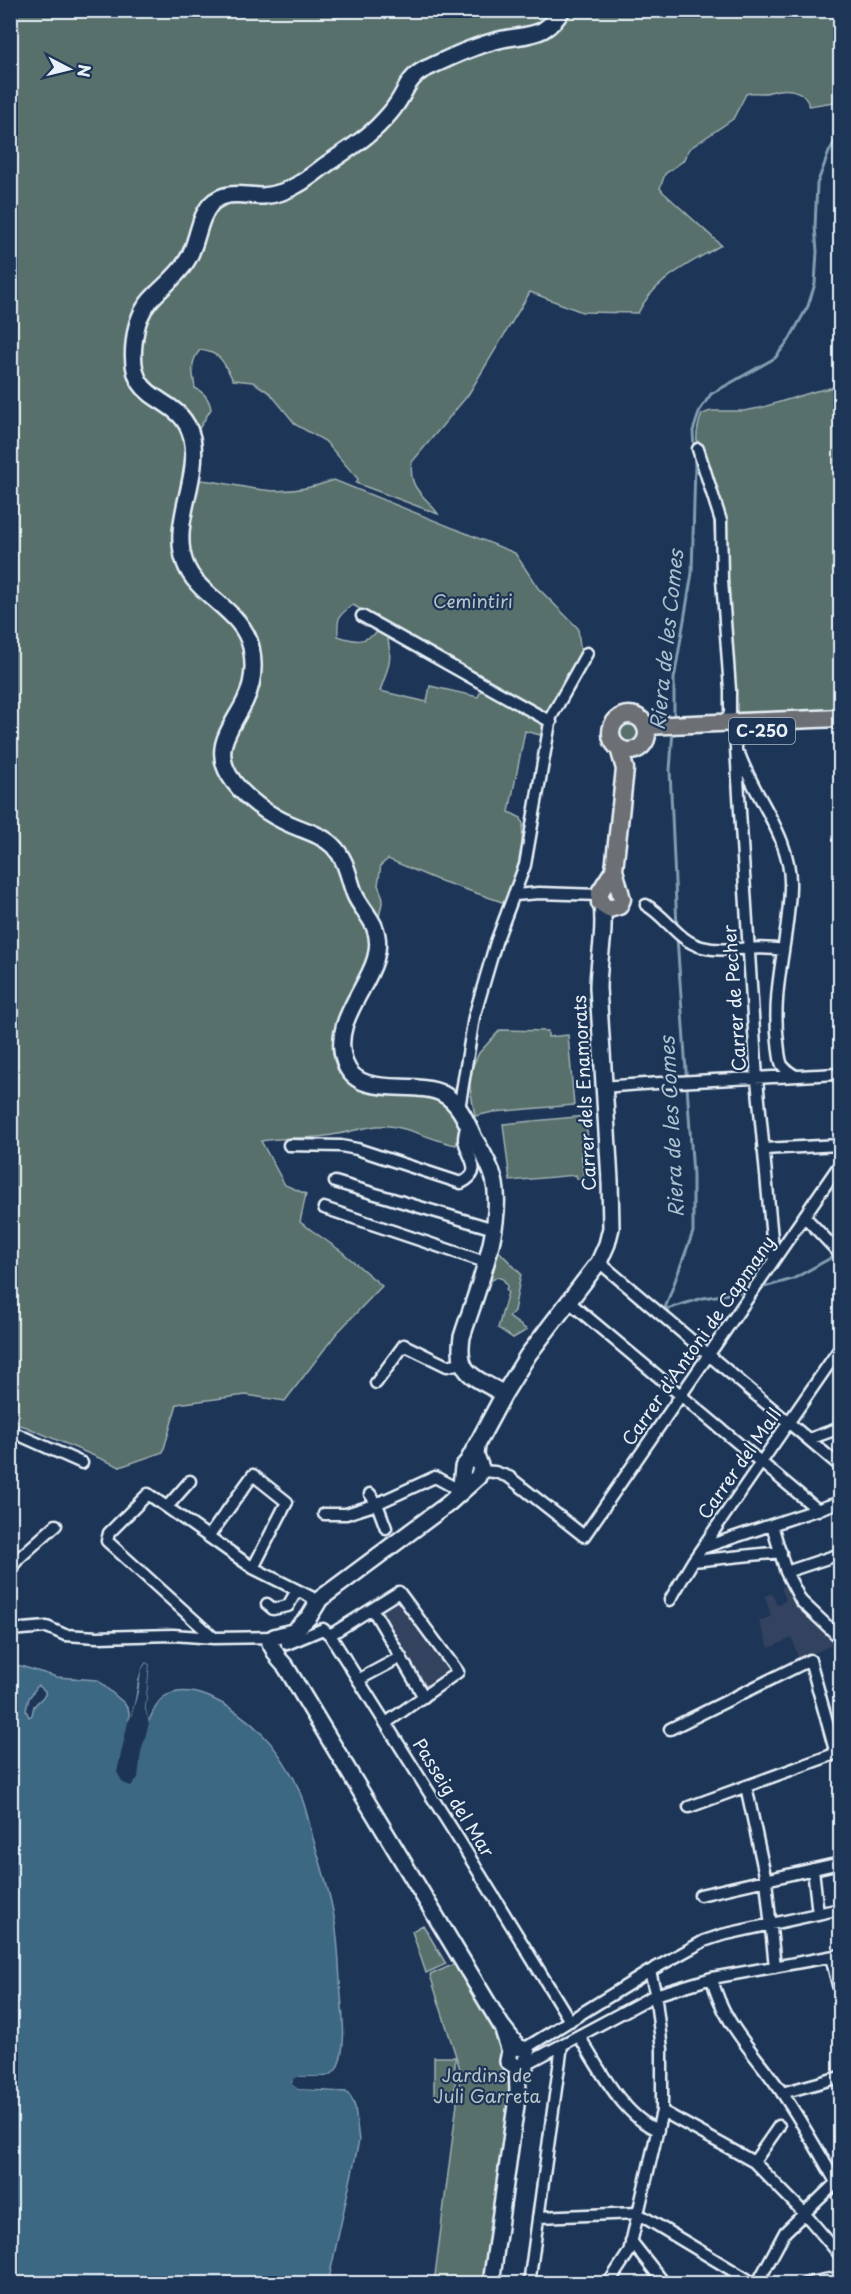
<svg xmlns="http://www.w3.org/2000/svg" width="851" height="2294" viewBox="0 0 851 2294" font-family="'Playpen Sans',sans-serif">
  <rect width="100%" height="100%" fill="#1d3557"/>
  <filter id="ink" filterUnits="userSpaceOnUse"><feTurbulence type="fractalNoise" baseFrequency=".0167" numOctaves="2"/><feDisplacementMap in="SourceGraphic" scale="12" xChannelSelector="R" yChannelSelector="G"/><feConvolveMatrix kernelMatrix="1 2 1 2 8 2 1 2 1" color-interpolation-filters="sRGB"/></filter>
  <g filter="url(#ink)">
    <path fill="#32425e" d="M787,1582L837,1642L799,1661L792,1638L769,1648L759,1621L771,1616L765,1596L772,1593L777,1605L786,1600L781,1588Z
      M400,1597L454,1671L424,1689L377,1612Z"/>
    <path fill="#58706c" stroke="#a0b0b2" stroke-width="1.5" d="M10,11H840V101L809,106C804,87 784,88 770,92C762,95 755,91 746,94L733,119L689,149L683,161L665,174L660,188L663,192L721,245C690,264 654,279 638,313L582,312L530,292L468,395L412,462C408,491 425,494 438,514L356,483L358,479L325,441L296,425L270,393L253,382L233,380C223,362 222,353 200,350C189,363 193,373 195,388C204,393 209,398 211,409L197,432L198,474L201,480C223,482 244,488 265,490C289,493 312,488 334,480L515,553L538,588L578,628L581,656L546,717L353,605C338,615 337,618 338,636C356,642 362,643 378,632L386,633C394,658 388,668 380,691L427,702L430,686L478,697L482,688L547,723L544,736L525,731L509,812L521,818L523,824L520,875L508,904L435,879L388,859L381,865L378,885L383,898L372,951L337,1061C340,1066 341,1074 345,1078C365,1103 423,1082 450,1111C460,1122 461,1131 456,1145C433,1141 412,1128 389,1126C368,1124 347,1134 326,1136C304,1139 283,1137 261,1141L285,1185L306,1194L300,1222L341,1251L382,1286L336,1334L285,1401L246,1395L177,1404L163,1452L120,1467L24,1426L11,1424Z
      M840,386V712L726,715L713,509L708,492L704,489C704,458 689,447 702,414L711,411H743L760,408L816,391Z
      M619 733a11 11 0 1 1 22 0a11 11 0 1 1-22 0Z
      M500,1030L548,1031V1037L568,1035L574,1105L493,1112L475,1116L468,1076L479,1053Z
      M585,1116L589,1146L586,1147V1151L581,1152L584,1179H577L576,1175L510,1181L503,1124Z
      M494,1246L521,1274L514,1311L509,1317L527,1330L513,1338L498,1328L508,1292L506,1291L507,1285L503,1279L497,1277L489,1282H483Z
      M423,1925L446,1964L426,1973L412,1931Z
      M459,1962L497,2025L514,2071L487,2283H434L461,2072L430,1975Z
      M434,2057H455V2095H434Z"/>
    <path fill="#3d6784" stroke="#819eb2" stroke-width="1.5" fill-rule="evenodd" d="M146,1663L149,1665L145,1709L148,1722C151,1717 153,1711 156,1706C167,1687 191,1690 209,1697C244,1712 270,1737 289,1770C302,1790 307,1815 313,1838C321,1866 331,1894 335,1923C339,1947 339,1971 341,1996C343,2017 347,2048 337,2068C327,2086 302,2069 292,2082L298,2089L346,2092L351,2097L355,2107L359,2141L328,2283H11L10,1665L14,1664L57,1677L97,1680L124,1703L129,1711V1721C139,1704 135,1677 146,1663ZM38,1685L45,1691V1695L34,1706L32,1715L29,1717L26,1710L29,1698Z"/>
    <path fill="#1d3557" d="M146,1663L149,1665L145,1709L149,1723L141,1752L138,1778L131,1786L123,1783L117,1772L128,1722L132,1714L139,1689L141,1671Z
      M331,2075H334L327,2080H297L295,2083L299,2086L326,2087L349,2091L298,2089L292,2084L293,2079L297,2077H326Z"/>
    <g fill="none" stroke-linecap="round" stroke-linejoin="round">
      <path stroke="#819eb2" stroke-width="3" d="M674,721V679L692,573L695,466L693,431L700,410L711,394L775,358L789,340L808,306L815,284L817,251L815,227L817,184L829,152L840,132
        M673,730L670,770L677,927
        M757,1289L793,1279L836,1255
        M667,1309L703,1298L748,1291
        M664,1311L693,1232V1175L677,937"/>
      <g stroke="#e8f1f8" stroke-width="15">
        <path id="minor" d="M698,449L721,521L722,580L730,690V713L726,722
          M362,616L551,722
          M735,732L757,1079L774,1260
          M740,756C756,800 792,838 790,887C789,940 771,989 778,1042C779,1049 779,1059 782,1065C786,1070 790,1073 796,1076
          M515,895L539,893L599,895
          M646,905C667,917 678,941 702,947C728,954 756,944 782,950
          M603,1087C682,1080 761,1078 840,1074
          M459,1109L474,1017L496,942L525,865L551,717L587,653
          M289,1145L341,1146L357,1149L461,1183C486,1171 466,1156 464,1139C464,1134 466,1128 467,1124
          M763,1149L840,1145
          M335,1182L494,1229
          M324,1208L485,1262
          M805,1217L840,1254
          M599,1262L840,1466
          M568,1301L818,1510
          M376,1383L404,1345L447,1366L461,1363
          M10,1431L82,1463
          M809,1439L840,1428
          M481,1471L495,1472L509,1477L584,1536L840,1164
          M370,1494L377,1504L386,1528
          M167,1507L190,1481
          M324,1514H346L374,1505L435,1477L459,1490
          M772,1525L786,1572L801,1601L840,1638
          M209,1536L253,1475L287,1502L253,1568
          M702,1548L840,1502
          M693,1561L781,1552
          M10,1570L18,1559L56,1525
          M786,1572L840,1554
          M670,1600L693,1561L840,1348
          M267,1604L273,1609L288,1606L297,1590
          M373,1610L424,1697
          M10,1630L47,1627L65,1635L97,1637L173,1635L214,1638L274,1637
          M330,1635L399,1592L458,1672L386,1723
          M214,1638L107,1541L109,1533L148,1494L253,1568L311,1597L315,1605
          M287,1644L323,1629L330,1635L459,1840L570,2021
          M358,1680L401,1657
          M670,1729L810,1660L836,1754
          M746,1786L766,1880L775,1967
          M689,1807L840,1752
          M813,1869L818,1914
          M700,1895L840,1863
          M831,1957L840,1993
          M712,1978C721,2021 756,2055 781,2091C802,2122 821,2156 840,2189
          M579,2036C597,2065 624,2118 658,2130
          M524,2049L650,1971L704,1941L722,1935L840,1909
          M526,2064L655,1995L712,1978L840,1955
          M782,2093L840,2077
          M662,2111L754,2162L805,2214L840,2255
          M754,2162L779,2126
          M538,2217L637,2213L755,2284
          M631,2241L665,2284
          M529,2284L562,2045
          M608,2284L629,2252L662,2111V2049L655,1992L650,1971
          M757,2284L785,2232L840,2179
          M804,2284L840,2277"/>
      </g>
      <g stroke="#e8f1f8" stroke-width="20">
        <path id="secondary" d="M504,1394C475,1377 456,1376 462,1337C476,1292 505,1225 494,1179C490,1164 481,1150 474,1138C467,1123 459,1102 443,1094C415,1079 358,1100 345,1063C326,1011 394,972 374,926C369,915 360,906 355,895C348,877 347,860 333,846C322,835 306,831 292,825C270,816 242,797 229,775C212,746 233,726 245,701C253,684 255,665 251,647C242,609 197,597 185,563C170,523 201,479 192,438C180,390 127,410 134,344C135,334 136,326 140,317C149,294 173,283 186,262C198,245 197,220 211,204C226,189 245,196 263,196C275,195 287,191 297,185C308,179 317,171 327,164C344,152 363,141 378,126C384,120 391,113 396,105C405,93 408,78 423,70C447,59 473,46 499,40C513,36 530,37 543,30C551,25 557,19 562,10
          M455,1497L461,1485L463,1467L468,1461L504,1394L528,1355L599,1262L607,1244L611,1228L610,1180L598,988C598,961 606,933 602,906
          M296,1631L274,1637L270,1643L279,1659L286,1667L501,2025L518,2047L524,2049L527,2053L526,2064L517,2067
          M288,1637L309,1617L320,1599L448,1504L478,1477L481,1468L476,1455L477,1446
          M491,2284L518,2091L517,2067L508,2061L510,2051L504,2033"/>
      </g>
      <g stroke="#e8f1f8" stroke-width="21">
        <path id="primary" d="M611 733a18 18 0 1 1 36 0a18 18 0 1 1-36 0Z
          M645,726L840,718
          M614,870L600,892V903L609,909L619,906L622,899L614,870L625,769L619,748"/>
      </g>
      <use href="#minor" stroke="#1d3557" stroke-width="10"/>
      <use href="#secondary" stroke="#1d3557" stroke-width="15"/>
      <use href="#primary" stroke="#6c6f75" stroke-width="16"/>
    </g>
  </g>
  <g text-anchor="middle" stroke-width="4.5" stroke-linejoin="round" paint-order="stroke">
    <rect fill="#1d3557" stroke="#abb9c8" stroke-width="1.5" x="729" y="718" width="66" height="26" rx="4.5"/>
    <g font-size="16" font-weight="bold" fill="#e8f1f8">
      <text x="762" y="737">C-250</text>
    </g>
    <g font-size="18" fill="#b6c4c7" stroke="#1d3557">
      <text x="473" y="608">Cemintiri</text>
      <text x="487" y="2082">Jardins de<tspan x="487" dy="21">Juli Garreta</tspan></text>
    </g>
    <g font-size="18" fill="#e8f1f8" stroke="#1d3557">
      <text transform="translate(735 998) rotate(-94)" y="6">Carrer de Pecher</text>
      <text transform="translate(585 1093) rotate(-93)" y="6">Carrer dels Enamorats</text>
      <text transform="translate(699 1341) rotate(-55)" y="6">Carrer d'Antoni de Capmany</text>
      <text transform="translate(740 1464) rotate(-55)" y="6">Carrer del Mall</text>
      <text transform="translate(453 1798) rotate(58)" y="6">Passeig del Mar</text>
    </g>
    <g font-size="20" font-style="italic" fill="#acc1cf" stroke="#1d3557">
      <text transform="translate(667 640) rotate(-84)" y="7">Riera de les Comes</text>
      <text transform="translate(672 1127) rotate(-93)" y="7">Riera de les Comes</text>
    </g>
  </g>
  <rect width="851" height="2294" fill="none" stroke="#1d3557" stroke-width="36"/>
  <rect x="18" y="18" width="815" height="2258" fill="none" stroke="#e8f1f8" stroke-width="2" filter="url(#ink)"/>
  <g transform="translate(69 69) rotate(97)" stroke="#1d3557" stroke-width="4.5" paint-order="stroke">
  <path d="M0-4.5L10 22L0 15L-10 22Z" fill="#e8f1f8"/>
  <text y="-9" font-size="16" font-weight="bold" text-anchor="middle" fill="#e8f1f8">N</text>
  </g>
</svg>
